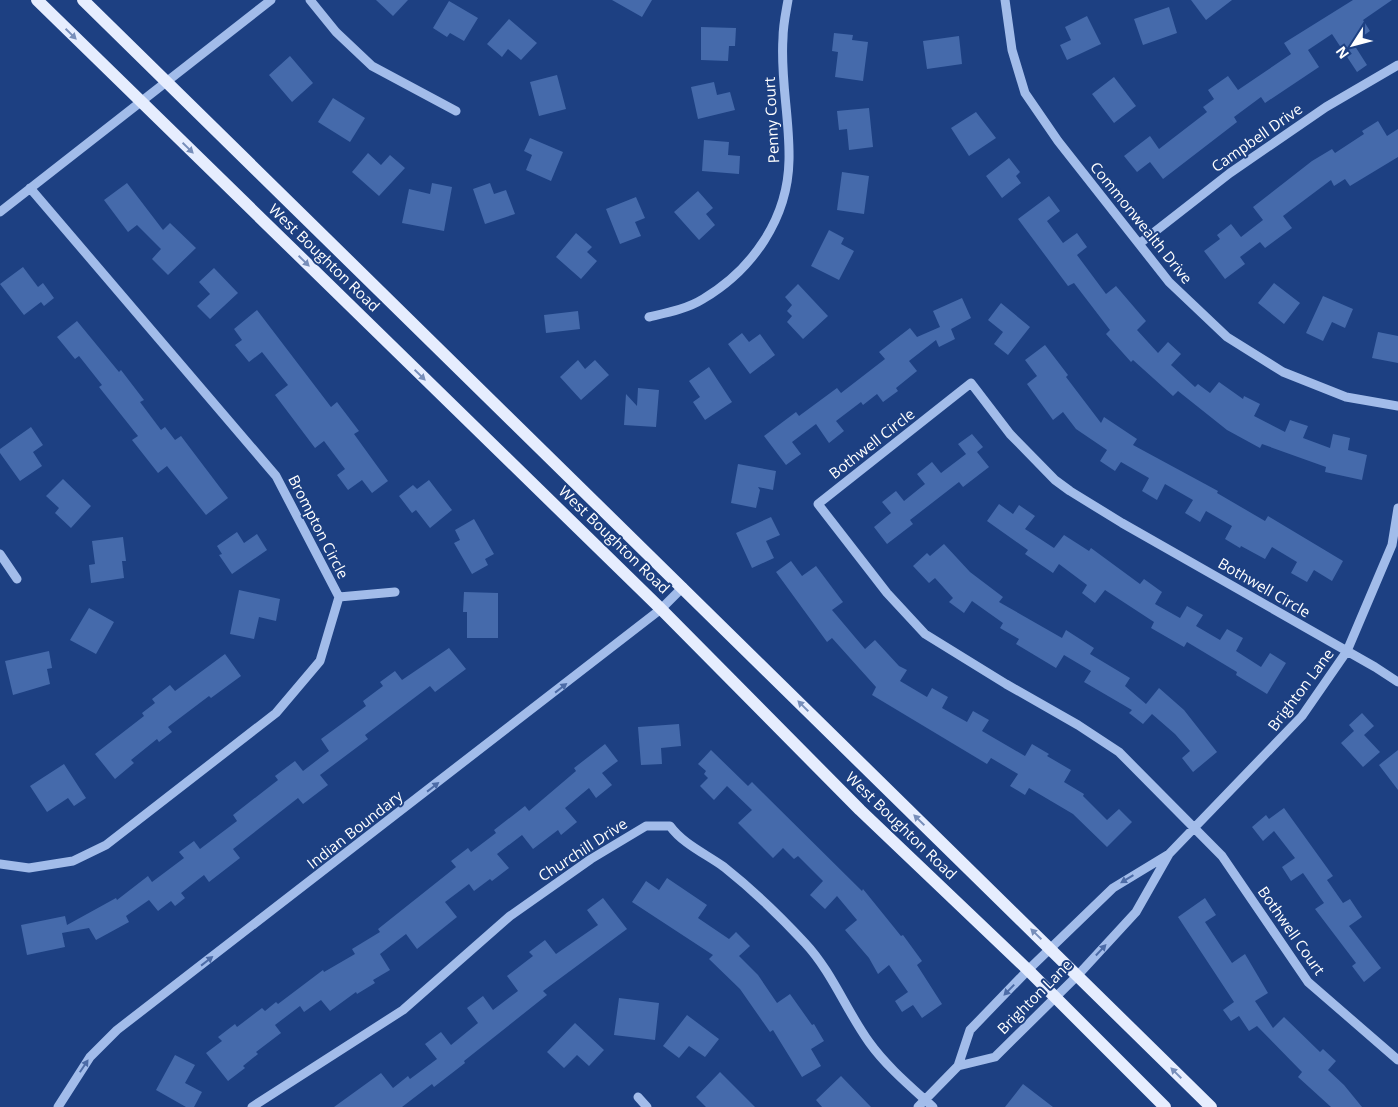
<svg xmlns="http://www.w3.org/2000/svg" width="1398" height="1107" viewBox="0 0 1398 1107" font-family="'Open Sans',sans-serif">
  <rect width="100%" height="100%" fill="#1d4082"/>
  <path fill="#456aab" d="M376,0H408L393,16Z
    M612,0H652L642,17Z
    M1191,0H1232L1206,20Z
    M1353,0H1392L1363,20L1370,31L1353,43L1367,65L1357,72L1332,34L1308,50L1319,67L1265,103L1261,97L1234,117L1237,122L1163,179L1150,162L1137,172L1124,156L1150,136L1159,149L1207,112L1203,107L1214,99L1208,90L1228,76L1238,90L1291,54L1284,43Z
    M449,1L478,18L464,41L450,33L447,37L433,28Z
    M1169,7L1177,33L1143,45L1134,19Z
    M1087,16L1101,44L1067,60L1060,45L1071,40L1065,27Z
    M509,19L537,43L521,60L508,49L502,57L487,44Z
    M701,27L736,28L735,46H729L728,61L701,60Z
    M834,33L853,35L852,40L868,42L863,81L835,77L838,52L832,51Z
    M959,36L962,64L927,69L923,41Z
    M290,56L313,83L292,102L269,75Z
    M557,75L566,109L539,116L530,82Z
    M1114,77L1136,106L1114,123L1092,94Z
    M714,82L717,95L730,92L735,110L698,119L691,87Z
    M333,98L365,118L350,142L318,122Z
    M869,108L873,147L849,150L847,129L839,130L837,111Z
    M976,112L996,138L969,156L951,128Z
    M1378,121L1387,136L1398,129V157L1350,186L1345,179L1334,186L1331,180L1283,216L1292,228L1265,248L1260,242L1240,257L1245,264L1225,279L1204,251L1220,239L1217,235L1231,224L1241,237L1263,220L1253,207L1312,161L1332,149L1335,153L1364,134L1362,131Z
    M530,138L563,152L551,181L526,170L532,155L524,151Z
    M704,140L729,142L728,155L740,156L739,174L702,171Z
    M368,153L381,165L390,155L405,168L379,196L352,172Z
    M1009,158L1020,172L1016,176L1021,183L1002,198L986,176Z
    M842,172L869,176L864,214L837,210Z
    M127,183L163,230L170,223L196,248L168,275L152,259L161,249L137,225L128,232L104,200Z
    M432,183L452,187L444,231L402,223L409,189L430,194Z
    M490,183L494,194L506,190L515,214L485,224L473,189Z
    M698,191L713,208L706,214L715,225L699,240L674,212Z
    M1049,196L1060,211L1047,221L1063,243L1077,233L1087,247L1077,255L1106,294L1116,286L1146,321L1137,330L1158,353L1168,342L1181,354L1171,365L1195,387L1198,384L1210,393L1219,382L1243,399L1244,396L1260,404L1254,416L1285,432L1290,420L1308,426L1303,438L1330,448L1333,434L1350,438L1348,450L1367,455L1362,480L1325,472L1326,467L1262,444L1260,448L1227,430L1178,391L1173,396L1133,360L1131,362L1106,334L1110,330L1074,283L1068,286L1018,219Z
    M636,197L645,218L635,222L641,236L620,244L606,209Z
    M829,230L844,238L841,244L854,251L839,280L811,266Z
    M576,233L592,247L587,252L597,261L581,279L556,257Z
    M23,267L38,287L43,283L54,298L44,306L41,302L24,315L0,284Z
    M214,268L238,293L210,319L197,306L210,294L199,282Z
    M1274,283L1300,303L1284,324L1258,303Z
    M798,284L828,316L803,339L787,322L792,316L787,311L792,305L785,297Z
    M1323,296L1353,309L1345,328L1332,322L1323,341L1306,333Z
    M962,298L971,318L951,329L955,339L939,347L936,340L909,361L917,371L896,388L898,391L883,402L877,394L863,405L861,402L836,421L844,431L829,443L816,424L792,442L801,454L786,465L764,436L796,412L799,416L837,388L841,393L885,359L879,352L910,328L917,337L940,327L933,311Z
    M1001,303L1030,327L1008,355L994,344L1003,332L988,320Z
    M257,310L331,407L337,402L359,431L354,434L388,481L372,493L362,480L348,490L337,475L345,469L324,441L315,448L275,395L288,385L262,352L249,362L235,345L242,340L234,329Z
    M578,311L580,329L546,333L544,315Z
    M77,321L119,372L121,370L144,400L140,402L161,430L165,427L175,440L181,436L228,498L206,515L167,466L158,473L132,440L138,436L99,387L102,385L79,356L75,359L57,337Z
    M1378,332L1398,336V363L1372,358Z
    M742,333L749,342L760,334L775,355L750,374L728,344Z
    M1045,345L1068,375L1066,377L1101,423L1104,417L1137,439L1133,445L1218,491L1217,493L1265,521L1268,516L1343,561L1332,581L1314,570L1307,582L1291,573L1297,562L1272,547L1265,559L1241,546L1240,548L1225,539L1232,526L1206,511L1200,522L1185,513L1193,500L1165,484L1157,500L1142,491L1149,478L1121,462L1115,471L1100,461L1107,450L1076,429L1063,412L1053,420L1027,384L1037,376L1025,360Z
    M578,360L585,369L595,360L609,375L581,400L560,377Z
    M709,367L732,402L705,420L693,402L700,397L689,381Z
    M638,388L659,390L656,427L624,425L626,394L637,406Z
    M31,427L43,445L33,452L42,466L20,481L0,453V449Z
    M972,434L983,447L977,452L989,467L963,487L959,482L910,520L913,524L887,544L874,527L891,513L882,502L896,491L904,501L925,484L917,474L932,462L941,473L966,454L958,444Z
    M738,464L776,471L773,490L758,487L760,490L756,508L731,503Z
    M63,479L91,506L71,528L55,513L59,508L46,496Z
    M429,480L452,510L430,528L416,510L412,513L399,496L413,485L417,489Z
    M999,504L1013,514L1019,505L1035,516L1025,529L1054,548L1064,535L1089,551L1091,548L1140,584L1144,579L1162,592L1155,604L1180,618L1187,606L1203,615L1196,626L1220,640L1227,629L1243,638L1236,651L1261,667L1270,653L1286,663L1267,694L1236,675L1237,672L1187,642L1184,647L1151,628L1154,622L1105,590L1095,603L1082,593L1087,585L1059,564L1053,573L1025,554L1028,550L987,521Z
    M771,517L780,535L766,541L774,558L752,568L736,533Z
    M474,519L494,554L485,559L488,565L472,574L454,543L460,540L455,530Z
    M237,532L244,543L257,534L267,550L232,574L219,555L222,554L217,546Z
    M123,537L126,561H122L124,578L91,583L89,565L95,564L92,541Z
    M944,544L970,572L1003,597L999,602L1062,638L1066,630L1094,648L1090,654L1130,678L1125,686L1146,704L1159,688L1184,710L1217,752L1193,772L1182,758L1190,751L1175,734L1152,714L1143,724L1129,713L1132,710L1084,682L1091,671L1064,655L1056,668L1016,644L1019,639L1000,628L1003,623L972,601L964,613L949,602L953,598L935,578L929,583L913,566L927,553L930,556Z
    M791,561L802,576L816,566L843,602L832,610L865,649L875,640L899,666L907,670L900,681L927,697L932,688L948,697L942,708L967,722L973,711L989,720L982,731L1025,756L1032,744L1049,754L1047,756L1071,770L1064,782L1084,794L1083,796L1107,820L1119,809L1132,822L1107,847L1073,814L1029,788L1025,795L1010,786L1018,774L991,758L987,764L872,695L876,687L832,638L827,642L776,572Z
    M239,590L280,599L276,621L259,617L254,639L230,634Z
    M464,592L498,593V638H467V612H463Z
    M89,608L114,622L96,654L70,640Z
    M449,648L466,669L435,692L430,686L365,735L368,739L320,775L328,785L303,804L298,798L233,849L240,858L209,882L204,875L181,893L185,898L175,906L171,901L158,911L149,900L126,916L129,922L96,940L89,928L62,933L65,947L27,955L21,925L65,916L67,925L116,898L117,900L148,876L152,882L184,858L179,852L194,841L200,849L237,821L233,815L278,780L275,776L295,761L303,771L329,751L321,739L366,706L363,701L383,686L380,682L395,671L402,680Z
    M49,651L52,668L47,669L50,684L13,695L5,661Z
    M225,654L241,676L211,698L209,696L168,727L172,732L159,742L157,739L131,760L134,763L115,779L95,754L144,716L142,713L155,703L152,699L170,685L175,691Z
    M1362,713L1374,726L1364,735L1380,752L1363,767L1341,743L1354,731L1349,725Z
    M679,724L681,746L661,748L662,764L641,765L638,727Z
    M605,744L618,761L602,773L612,785L596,798L589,788L565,808L577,822L561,835L558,830L533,849L522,835L497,854L509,868L492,881L490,879L474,891L469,884L445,902L457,917L417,949L406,934L380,954L390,970L373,980L375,983L357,994L356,992L330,1011L321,1000L304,1012L300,1006L275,1025L281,1033L256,1052L258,1054L243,1066L245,1068L228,1081L206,1053L222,1041L218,1037L235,1024L237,1027L262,1008L265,1011L276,1002L278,1004L323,970L324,972L355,954L352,949L380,932L378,929L456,867L451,861L468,848L471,852L496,833L494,830L525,806L529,811L576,771L574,768Z
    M711,750L748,786L752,782L862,891L863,889L901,936L903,935L922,961L917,965L942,1004L922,1018L913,1005L902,1012L895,1001L908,992L889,965L878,974L869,958L845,930L857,920L837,896L825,909L810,895L823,881L798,856L794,859L783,848L773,858L738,823L752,810L727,786L714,800L700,786L708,778L704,774L706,771L698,764Z
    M1398,750V790L1379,765Z
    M64,764L86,798L74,806L68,798L47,812L30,786Z
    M1284,808L1333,876L1327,880L1343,903L1350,899L1362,917L1349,926L1381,968L1364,982L1352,966L1356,963L1315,909L1324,903L1303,873L1291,881L1282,867L1295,858L1274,831L1263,841L1252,827L1266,815L1269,819Z
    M667,878L707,905L698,918L729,939L736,932L750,946L739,956L758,975L777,1003L790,994L812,1025L814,1024L824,1041L811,1049L821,1066L802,1077L773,1030L770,1032L740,989L709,959L713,955L632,902L646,881L659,890Z
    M603,898L627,929L543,991L547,995L464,1061L465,1063L434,1087L432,1084L402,1107H334L381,1073L393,1088L408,1076L410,1079L437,1059L425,1044L441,1032L451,1045L478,1023L467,1008L483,996L493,1010L518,991L507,976L533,956L529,952L545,940L556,954L598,925L587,910Z
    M1205,898L1216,915L1205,922L1232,963L1245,954L1268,993L1255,1001L1273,1028L1284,1017L1320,1052L1323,1049L1336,1061L1328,1070L1344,1085L1362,1107H1331L1298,1077L1302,1072L1257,1026L1249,1031L1239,1016L1231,1021L1223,1010L1234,1002L1178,917Z
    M619,998L659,1003L655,1040L614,1035Z
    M687,1015L719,1039L705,1057L689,1046L679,1058L663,1046Z
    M575,1023L604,1050L589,1066L577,1055L564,1068L547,1052Z
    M175,1055L195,1065L185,1083L202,1092L194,1107H186L156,1090Z
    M720,1072L755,1107H706L696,1097Z
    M841,1076L871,1107H822L816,1100Z
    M1023,1084L1053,1107H1005Z"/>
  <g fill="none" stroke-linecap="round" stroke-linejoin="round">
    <path stroke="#a2bcea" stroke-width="9" d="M310,0L336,32L372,66L456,111
      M1005,0L1012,50L1025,93L1058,141L1169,282L1227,337L1283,372L1346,397L1398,406
      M0,212L271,0
      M1139,244L1230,173L1326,107L1398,65
      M649,317C666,313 687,309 703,299C752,270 788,219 789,160C790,119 780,78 783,38C783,25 786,12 788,0
      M0,554L17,579
      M339,597L395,592
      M1398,682L1375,667L1122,523L1070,491L1055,480L1010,434L971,383L818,504L887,593L925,634L1006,684L1078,725L1119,752L1222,856L1308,982L1398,1060
      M0,864L29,868L73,861L106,845L276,713L320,661L339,597L276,476L30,188
      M958,1066L995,1057L1078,975L1136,912L1169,854L1302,716L1347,651L1392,545L1398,508
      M638,1097L647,1107
      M58,1107L90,1057L117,1030L661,609L683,587
      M252,1107L403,1010L510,916L591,859L646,826H670C683,844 706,854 724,867C753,890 780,916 805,943C832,972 846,1010 869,1042C886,1066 911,1087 933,1107
      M918,1107L958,1066L970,1030L1028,970L1113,888L1169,854"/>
    <path stroke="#e6edfe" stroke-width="12" d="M37,0L661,609L860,810L1028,970L1165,1107
      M83,0L1211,1107"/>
  </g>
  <defs><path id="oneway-solid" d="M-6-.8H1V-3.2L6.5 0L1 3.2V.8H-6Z" transform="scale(1.25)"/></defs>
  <g fill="#778eba">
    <use href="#oneway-solid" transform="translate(71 34) rotate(44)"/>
    <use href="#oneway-solid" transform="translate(188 148) rotate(44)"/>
    <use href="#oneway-solid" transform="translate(304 261) rotate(44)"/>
    <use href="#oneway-solid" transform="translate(420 375) rotate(44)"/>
    <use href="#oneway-solid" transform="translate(803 706) rotate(-135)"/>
    <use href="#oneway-solid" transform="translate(919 820) rotate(-136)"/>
    <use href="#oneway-solid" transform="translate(1036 934) rotate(-136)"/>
    <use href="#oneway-solid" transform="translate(1176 1073) rotate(-135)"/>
  </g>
  <g fill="#4c6ba6">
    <use href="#oneway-solid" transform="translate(561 688) rotate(-38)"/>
    <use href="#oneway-solid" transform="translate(433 787) rotate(-38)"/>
    <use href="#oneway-solid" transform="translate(1127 879) rotate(149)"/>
    <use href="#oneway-solid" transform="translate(1101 950) rotate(-47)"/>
    <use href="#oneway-solid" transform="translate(207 961) rotate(-38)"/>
    <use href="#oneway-solid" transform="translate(1009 990) rotate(134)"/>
    <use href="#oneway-solid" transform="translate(84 1066) rotate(-56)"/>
  </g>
  <g text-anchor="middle" stroke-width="4" stroke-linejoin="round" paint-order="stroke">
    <g font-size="15" fill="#fff" stroke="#1d4082">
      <text transform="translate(772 120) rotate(-93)" y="5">Penny Court</text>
      <text transform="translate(1257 138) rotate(-35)" y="5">Campbell Drive</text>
      <text transform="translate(1141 223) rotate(51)" y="5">Commonwealth Drive</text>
      <text transform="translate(324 258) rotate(44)" y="5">West Boughton Road</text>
      <text transform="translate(872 444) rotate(-38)" y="5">Bothwell Circle</text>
      <text transform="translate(318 527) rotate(63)" y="5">Brompton Circle</text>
      <text transform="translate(614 540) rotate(44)" y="5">West Boughton Road</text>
      <text transform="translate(1264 588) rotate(30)" y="5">Bothwell Circle</text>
      <text transform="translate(1301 690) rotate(-53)" y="5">Brighton Lane</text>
      <text transform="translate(901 826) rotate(44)" y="5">West Boughton Road</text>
      <text transform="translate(355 830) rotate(-38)" y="5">Indian Boundary</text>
      <text transform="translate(583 850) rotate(-33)" y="5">Churchill Drive</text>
      <text transform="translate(1291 931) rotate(55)" y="5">Bothwell Court</text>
      <text transform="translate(1035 997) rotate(-45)" y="5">Brighton Lane</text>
    </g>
  </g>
  <g transform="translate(1353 45) rotate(234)" stroke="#1d4082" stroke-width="4" paint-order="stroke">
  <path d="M0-4L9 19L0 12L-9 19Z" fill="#ffffff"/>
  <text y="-8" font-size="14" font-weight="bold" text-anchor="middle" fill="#ffffff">N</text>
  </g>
</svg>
